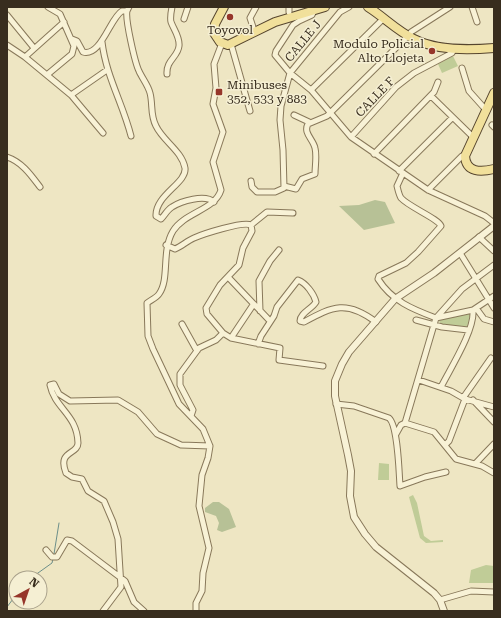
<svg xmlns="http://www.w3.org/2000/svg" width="501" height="618" viewBox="0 0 501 618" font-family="'Roboto Serif',serif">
  <rect width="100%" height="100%" fill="#eee6c3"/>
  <path fill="#c0cc97" d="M453,56L458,66L442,73L438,64Z
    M471,312L467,327L442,325L439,321L442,319Z
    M379,463L389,464V480H378Z
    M413,495L417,503L424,536L431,541L443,540V542L426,543L420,538L409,497Z
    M486,565L494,566V583H469L471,570Z"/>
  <path fill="#b7c196" d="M375,200L385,202L395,223L364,230L339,206L359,205Z
    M213,502H219L229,509L236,527L222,532L217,530L219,523L216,516L205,512V508Z"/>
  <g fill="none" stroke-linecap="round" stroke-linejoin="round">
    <path stroke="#6c8f8a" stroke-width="1" d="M54,554L59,523
      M31,578L52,563L53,559
      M7,607L16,595"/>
    <g stroke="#88785a" stroke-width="7">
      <path id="minor" d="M289,7V12
        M472,7L477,22
        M127,11C125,19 135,63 139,71C142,78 148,85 150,93C153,104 150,115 156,126C163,141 182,151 185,168C187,183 155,195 156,216L161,219C165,215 167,210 172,207C181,201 205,194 214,202
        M311,11L313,13L312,15L299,21L293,25L276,51L275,55L290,73L311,90L351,137L428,190L485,216L494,223
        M7,15L34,48
        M184,19L188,7
        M253,27L250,18L256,7
        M411,32L450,7
        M72,39L77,41L83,52C101,57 110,18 122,11H127L129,7
        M102,42C106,76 123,104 131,136
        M231,44L250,111
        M7,45L25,57L71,95L103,133
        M25,57L64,22
        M462,68L469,91L486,110
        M48,74L72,54L74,46L60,14L48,7
        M167,74C166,60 178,57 179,46C180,37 174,30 171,22C170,18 171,12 172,7
        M311,90L384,18
        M71,95L107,70
        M431,96L473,137
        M294,115L309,122
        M492,125L494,127
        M351,137L396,87L414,73L452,53L455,48
        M374,154L434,92L438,82
        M7,157C22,162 31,175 40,187
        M399,171L452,118
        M403,173L397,186C398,190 399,195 401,198C409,207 439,219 441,226L418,252L406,263L379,276L378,279C392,301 412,309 436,318L462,289L494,265
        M251,181L252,187L257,192H275L284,188L283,150L280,120L281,106L290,73L340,12L349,7
        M284,186L296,189L302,179L315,174C315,166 317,156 315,148C313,139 303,133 308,124L327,116L408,36
        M428,190L462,156H465
        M251,225L267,212L293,213
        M479,237L494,251
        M166,245L175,249C182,246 187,241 194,238C203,234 243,221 251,225L252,231L243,248L239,265L220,285L206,308L207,314L223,333L231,338L280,348L279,360L323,366
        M460,253L494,308
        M228,277L270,321
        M476,308L484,319L494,322
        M260,311L259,281L270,261L279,250
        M416,320L442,327L468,330
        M182,324L197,351
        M231,338L253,305
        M258,344L261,336L274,316L277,307L298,280C306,283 314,294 316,302C312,309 300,313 300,321L304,322C333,306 347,300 376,322
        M419,380L451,391L465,399L494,407
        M441,387C450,369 475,330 473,310
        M463,398L491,358
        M473,400L494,422
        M336,404L354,406L389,418C398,426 399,472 400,486L425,477L446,472
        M191,416L193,410L180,385V374L199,348L216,340L223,333
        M405,423L436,318L473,310L494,296
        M396,434L401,425L405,423L434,432L456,459L482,466L494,473
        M445,445L449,441L465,399
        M475,464L494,444
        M46,550L52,557H57L67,540L72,541L125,581L134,602L144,611
        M440,600L471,591L494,592
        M103,611L121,587L118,539L113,522L104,501L88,491L82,479L72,477L66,473C57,450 78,455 78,443C77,414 55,409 50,385L54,384L59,394L70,401L118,400L138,412L157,434L181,445L210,446
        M196,611V603L202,591L203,573L209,548L199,506L202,475L208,458L210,446L203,429L179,404L153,349L148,336L147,303C151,300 156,298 159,294C170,279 161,251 173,231C185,212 215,210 221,190L213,162L223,132L213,104L216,88L214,64L222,43"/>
    </g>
    <g stroke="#88785a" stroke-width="8">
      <path id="tertiary" d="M444,611L440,600L434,593L376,547L365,534L354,517L350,496L351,471L348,455L335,396V381L342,364L349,352L395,299L434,273L494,226"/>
    </g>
    <g stroke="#56452e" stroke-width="10">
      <path id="primary" d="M224,7L215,24L214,33L220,42L228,45L275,22L325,7
        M368,7C384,17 397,31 414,39C437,51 469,50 494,48
        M494,93L465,156C466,173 481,172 494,169"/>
    </g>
    <use href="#minor" stroke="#f8f2d6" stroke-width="5"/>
    <use href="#tertiary" stroke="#f8f2d6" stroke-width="6"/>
    <use href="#primary" stroke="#f1e09b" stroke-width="8"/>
  </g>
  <g fill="#96362a" stroke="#f5efd3" stroke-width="1.5">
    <circle cx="230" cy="17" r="4"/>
    <circle cx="432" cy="51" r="4"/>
    <rect x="215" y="88" width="8" height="8" rx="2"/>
  </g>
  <g text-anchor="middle" stroke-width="3" stroke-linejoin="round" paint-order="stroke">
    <g font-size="12" fill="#382d1e" stroke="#f5efd3">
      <text x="230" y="34">Toyovol</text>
      <text x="424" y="48" text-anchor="end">Modulo Policial<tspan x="424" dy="14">Alto Llojeta</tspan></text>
      <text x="227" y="89" text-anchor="start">Minibuses<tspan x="227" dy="14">352, 533 y 883</tspan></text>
    </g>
    <g font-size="12" fill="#382d1e" stroke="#f5efd3">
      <text transform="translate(303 41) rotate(-51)" y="4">CALLE J</text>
      <text transform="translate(375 97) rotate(-46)" y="4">CALLE F</text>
    </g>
  </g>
  <rect width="501" height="618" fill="none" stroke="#382d1e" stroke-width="16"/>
  <g transform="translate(28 590) rotate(40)"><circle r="19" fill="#f5efd3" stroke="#a9a18b"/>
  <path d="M0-3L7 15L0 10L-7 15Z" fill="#96362a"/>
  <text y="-6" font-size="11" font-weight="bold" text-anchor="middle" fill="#382d1e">N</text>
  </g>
</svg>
